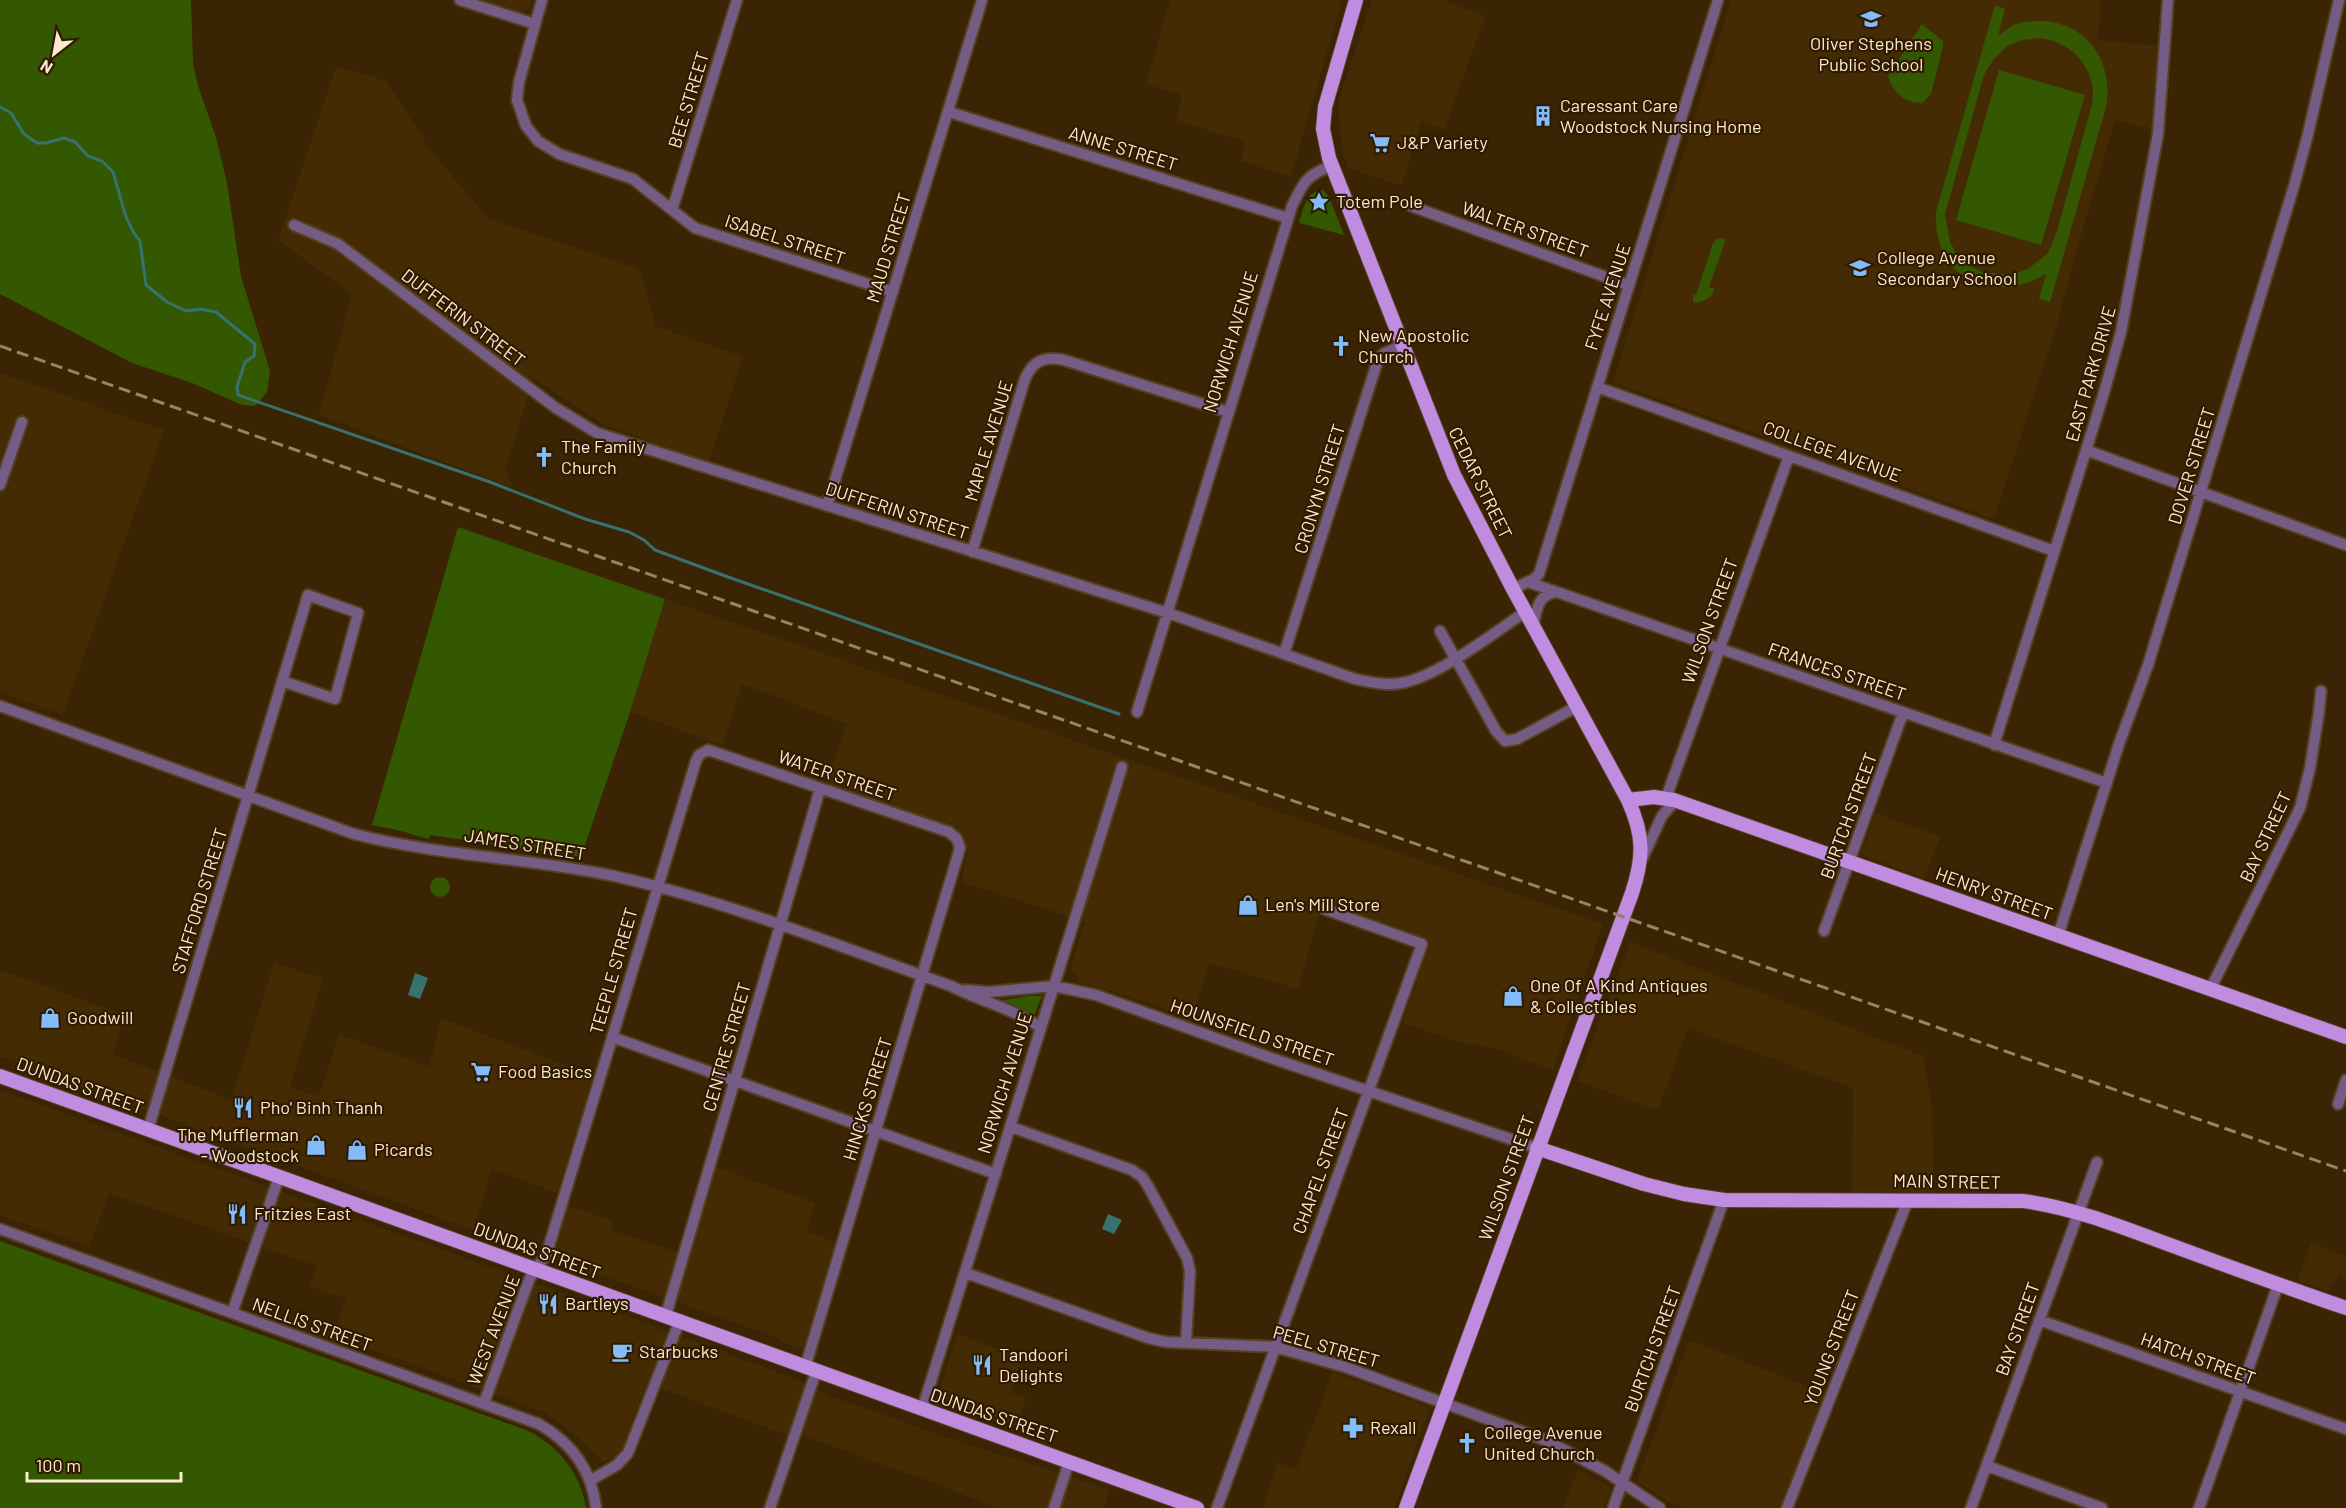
<svg xmlns="http://www.w3.org/2000/svg" width="2346" height="1508" viewBox="0 0 2346 1508" font-family="Barlow,sans-serif">
  <rect width="100%" height="100%" fill="#3a2403"/>
  <path fill="#442b04" d="M481,0H533L529,9L519,12Z
    M1170,0H1342L1291,177L1241,161L1246,142L1176,120L1182,95L1146,84Z
    M1372,0H1447V2L1485,16L1445,129L1422,121L1402,184L1393,183L1348,168L1342,152L1338,102Z
    M1731,0H2101L2098,40L2158,46L2152,128L2115,121L2077,249L2055,331L1994,519L1613,382Z
    M336,66L386,81L432,152L489,219L639,269L656,326L743,357L709,462L604,425L534,378L505,469L513,488L319,415L352,294L278,240Z
    M0,373L164,430L63,715L0,692Z
    M665,599L1603,924L1553,1070L1493,1048L1452,1040L1403,1023L1430,941L1322,903L1298,989L1209,963L1192,1019L1144,1001L1078,982V977L1072,971V963L1085,922L961,882L968,852L962,836L953,829L825,784L847,724L742,684L722,745L630,712Z
    M1876,813L1940,837L1924,878L1864,856L1862,851Z
    M1630,942L1923,1056L1932,1108L1934,1192H1852L1853,1088L1688,1028L1658,1110L1577,1081Z
    M274,963L323,978L290,1088L319,1096L339,1034L429,1067L441,1018L593,1076L557,1193L492,1169L473,1230L0,1057V970L125,1015L113,1054L231,1100Z
    M0,1090L656,1327L798,1380L831,1396L943,1436L1110,1490L1104,1508H995L945,1487L804,1436L786,1435L647,1383L621,1451L616,1457L604,1462L567,1428L543,1412L333,1335L346,1299L310,1286L316,1266L109,1193L89,1247L0,1215Z
    M716,1167L815,1203L807,1232L836,1242L806,1341L803,1346L798,1348L784,1343L772,1336L556,1259L555,1253L568,1206L613,1221L611,1230L690,1256Z
    M2311,1243L2346,1256V1278L2339,1275L2336,1282L2333,1281L2329,1292L2297,1280Z
    M957,1334L1022,1358L1010,1392L1026,1398L1015,1428L949,1405L942,1398L940,1390Z
    M1689,1340L1825,1393L1779,1508H1683L1672,1504L1637,1481Z
    M1333,1372L1424,1405L1428,1409L1429,1412L1394,1508H1262L1278,1463L1296,1469Z
    M1578,1470L1609,1486L1610,1490L1604,1508H1563Z"/>
  <path fill="#345702" fill-rule="evenodd" d="M0,0H191L193,63L198,86L216,137L227,183L241,276L270,371L267,392L255,406L242,405L192,383L132,363L0,294Z
    M1995,5L2005,9L1998,36C2003,33 2008,28 2013,25C2022,21 2035,21 2045,21C2090,25 2114,65 2106,107L2050,302L2039,299L2046,274C1993,306 1932,278 1936,212ZM2040,38C2073,42 2098,70 2092,104L2057,231L2048,253L2028,269L2010,275L1982,272L1967,264L1959,258L1950,242L1945,214L1984,75L1993,60L2006,47L2022,40Z
    M1922,24L1943,41V46L1931,94L1922,103C1904,103 1893,92 1888,76Z
    M1999,70L2085,95L2041,245L1956,220Z
    M1323,190L1329,197L1344,235L1299,223C1303,210 1306,190 1323,190Z
    M1718,238L1726,239L1709,287L1715,289C1711,298 1703,303 1693,302V294L1696,295L1713,243Z
    M458,527L665,599L630,712L581,857L430,835L429,839L397,830L372,825Z
    M430 887a10 10 0 1 1 20 0a10 10 0 1 1-20 0Z
    M1029,996H1042L1033,1018L997,1001Z
    M0,1241L526,1430C557,1444 581,1473 586,1508H0Z"/>
  <path fill="#37726f" d="M415,973L428,978L420,999L408,995Z
    M1108,1214L1122,1220L1114,1234L1102,1229Z"/>
  <g fill="none" stroke-linecap="round" stroke-linejoin="round">
    <path stroke="#37726f" stroke-width="3" d="M0,107L11,113L24,134L37,143H46L64,138L75,142L88,156L102,161L113,172L126,217L134,233L140,241L146,285L167,302L186,311L201,309L216,312L255,344L254,356L245,362L237,387L238,395L490,482L585,519L629,532L644,540L655,550L728,577L1119,714"/>
    <g stroke="#554020" stroke-width="14">
      <path id="minor" d="M460,0L535,24
        M542,0L519,82L517,100L526,126L538,141L559,154L633,179L695,228L893,292
        M949,112L1288,218
        M1411,206L1628,285
        M672,210L737,0
        M294,225L338,244L556,408L597,433L1168,613L1355,679C1370,682 1385,686 1401,683C1436,678 1494,633 1525,612
        M1597,387L2054,551
        M2086,450L2346,545
        M0,485L22,422
        M827,506L982,0
        M972,552L1025,379C1033,360 1045,356 1064,360L1228,412
        M1528,582L2107,783
        M1513,589L1534,579L1539,574L1718,0
        M1533,626C1537,610 1537,595 1556,592
        M1440,631L1496,731L1505,741L1517,739L1578,706
        M1284,654L1377,363L1383,354L1402,345
        M0,706L354,834C439,856 529,858 614,876C730,902 841,947 951,986C980,1001 1015,1009 1041,1028
        M1137,712L1292,206C1303,183 1307,174 1332,166
        M1994,745L2103,396L2121,332L2158,134L2168,0
        M1666,798L1789,456
        M1643,857L1662,816L1675,801
        M1824,931L1903,713
        M2058,936L2119,744L2148,665L2294,186L2308,134L2339,0
        M2211,988L2300,808L2310,768L2319,712L2321,691
        M966,990L989,992L1054,986L1096,995L1271,1058L1537,1148
        M612,1037L996,1174
        M2338,1104L2346,1080
        M1011,1127L1132,1170L1142,1177L1148,1186L1187,1258L1190,1271L1186,1342
        M148,1130L308,595L358,613L335,699L282,681
        M0,1229L539,1424C572,1443 592,1470 596,1508
        M966,1273L1148,1338L1166,1342L1275,1347L1345,1367L1545,1440L1605,1471L1660,1508
        M232,1313L279,1177
        M666,1315L820,789
        M2039,1320L2346,1429
        M484,1403L529,1280L535,1269L546,1256L696,761L699,755L708,750L949,832L957,839L960,848L805,1368
        M922,1410L1122,767
        M1987,1466L2102,1508
        M591,1480L617,1465L628,1453L680,1320
        M770,1508L816,1372
        M1054,1508L1069,1462
        M1217,1508L1422,944L1324,909
        M1613,1508L1724,1200
        M1787,1508L1908,1200
        M1971,1508L2097,1162
        M2199,1508L2278,1285"/>
    </g>
    <g stroke="#554020" stroke-width="16">
      <path id="major" d="M1356,0L1325,107L1323,129L1329,158L1454,475L1513,589L1628,800C1644,835 1644,857 1632,893L1406,1508
        M1628,800L1654,797L1674,800L2346,1037
        M0,1076L1197,1508
        M1537,1148L1644,1184L1684,1194L1724,1200L2023,1201C2075,1208 2124,1228 2173,1246C2230,1267 2288,1288 2346,1308"/>
    </g>
    <use href="#minor" stroke="#745c84" stroke-width="10"/>
    <use href="#major" stroke="#c08ce0" stroke-width="14"/>
    <path stroke="#988366" stroke-width="3" stroke-dasharray="12 6" stroke-linecap="butt" d="M0,346L2346,1171"/>
  </g>
  <defs>
    <g id="school-bare" transform="scale(1.62)"><path d="M0-5L7-2L0 1L-7-2ZM-4 1L0 2.5L4 1V4Q0 6-4 4Z" fill="#83bcfb" stroke="#301a00" stroke-width="2.5" paint-order="stroke"/></g>
    <g id="building-bare" transform="scale(1.62)"><path d="M-4-6H4V6H1V3H-1V6H-4ZM-2.5-4.3h1.7v1.8h-1.7ZM.8-4.3h1.7v1.8H.8ZM-2.5-1h1.7V.8h-1.7ZM.8-1h1.7V.8H.8Z" fill="#83bcfb" stroke="#301a00" stroke-width="2.5" paint-order="stroke"/></g>
    <g id="supermarket-bare" transform="scale(1.62)"><path d="M-6-5.5h2.5l.6 2H6L4.5 2H-2.5L-4.4-4H-6ZM-1.5 3.2a1.3 1.3 0 1 0 .1 0ZM3 3.2a1.3 1.3 0 1 0 .1 0Z" fill="#83bcfb" stroke="#301a00" stroke-width="2.5" paint-order="stroke"/></g>
    <g id="sight-bare" transform="scale(1.62)"><path d="M0-6L1.8-2.2L6-1.7L2.9 1.2L3.7 5.4L0 3.3L-3.7 5.4L-2.9 1.2L-6-1.7L-1.8-2.2Z" fill="#83bcfb" stroke="#301a00" stroke-width="2.5" paint-order="stroke"/></g>
    <g id="church-bare" transform="scale(1.62)"><path d="M-1.2-6h2.4v3.5h3.3v2.4h-3.3V6h-2.4V-.1h-3.3v-2.4h3.3Z" fill="#83bcfb" stroke="#301a00" stroke-width="2.5" paint-order="stroke"/></g>
    <g id="shop-bare" transform="scale(1.62)"><path d="M-5-2.5h2.3a2.7 3.5 0 0 1 5.4 0H5L5.5 6h-11ZM-1.5-2.5h3a1.5 2.3 0 0 0-3 0Z" fill="#83bcfb" stroke="#301a00" stroke-width="2.5" paint-order="stroke"/></g>
    <g id="restaurant-bare" transform="scale(1.62)"><path d="M-5-6h1v4h1v-4h1v4h1v-4h1v5L-1.5 .5V6h-2V.5L-5-1ZM5-6V6H3V1.5H1.5Q1.5-4 5-6Z" fill="#83bcfb" stroke="#301a00" stroke-width="2.5" paint-order="stroke"/></g>
    <g id="cafe-bare" transform="scale(1.62)"><path d="M-5.5-4.5H6V0H3Q3 3.5 0 3.5H-2.5Q-5.5 3.5-5.5 0ZM3-3.2v2h1.7v-2ZM-6 4.5H4V6H-6Z" fill="#83bcfb" stroke="#301a00" stroke-width="2.5" paint-order="stroke"/></g>
    <g id="pharmacy-bare" transform="scale(1.62)"><path d="M-2-6h4v4h4v4h-4v4h-4v-4h-4v-4h4Z" fill="#83bcfb" stroke="#301a00" stroke-width="2.5" paint-order="stroke"/></g>
  </defs>
  <g fill-rule="evenodd">
    <use href="#school-bare" x="1871" y="19"/>
    <use href="#building-bare" x="1543" y="116"/>
    <use href="#supermarket-bare" x="1380" y="143"/>
    <use href="#sight-bare" x="1319" y="202"/>
    <use href="#school-bare" x="1860" y="268"/>
    <use href="#church-bare" x="1341" y="346"/>
    <use href="#church-bare" x="544" y="457"/>
    <use href="#shop-bare" x="1248" y="905"/>
    <use href="#shop-bare" x="1513" y="996"/>
    <use href="#shop-bare" x="50" y="1018"/>
    <use href="#supermarket-bare" x="481" y="1072"/>
    <use href="#restaurant-bare" x="243" y="1108"/>
    <use href="#shop-bare" x="316" y="1145"/>
    <use href="#shop-bare" x="357" y="1150"/>
    <use href="#restaurant-bare" x="237" y="1214"/>
    <use href="#restaurant-bare" x="548" y="1304"/>
    <use href="#cafe-bare" x="622" y="1352"/>
    <use href="#restaurant-bare" x="982" y="1365"/>
    <use href="#pharmacy-bare" x="1353" y="1428"/>
    <use href="#church-bare" x="1467" y="1443"/>
  </g>
  <g text-anchor="middle" stroke-width="4.5" stroke-linejoin="round" paint-order="stroke">
    <g font-size="18" fill="#fde9d2" stroke="#301a00" text-anchor="start">
      <text x="1871" y="50" text-anchor="middle">Oliver Stephens<tspan x="1871" dy="21">Public School</tspan></text>
      <text x="1560" y="112">Caressant Care<tspan x="1560" dy="21">Woodstock Nursing Home</tspan></text>
      <text x="1397" y="149">J&amp;P Variety</text>
      <text x="1336" y="208">Totem Pole</text>
      <text x="1877" y="264">College Avenue<tspan x="1877" dy="21">Secondary School</tspan></text>
      <text x="1358" y="342">New Apostolic<tspan x="1358" dy="21">Church</tspan></text>
      <text x="561" y="453">The Family<tspan x="561" dy="21">Church</tspan></text>
      <text x="1265" y="911">Len's Mill Store</text>
      <text x="1530" y="992">One Of A Kind Antiques<tspan x="1530" dy="21">&amp; Collectibles</tspan></text>
      <text x="67" y="1024">Goodwill</text>
      <text x="498" y="1078">Food Basics</text>
      <text x="260" y="1114">Pho' Binh Thanh</text>
      <text x="299" y="1141" text-anchor="end">The Mufflerman<tspan x="299" dy="21">- Woodstock</tspan></text>
      <text x="374" y="1156">Picards</text>
      <text x="254" y="1220">Fritzies East</text>
      <text x="565" y="1310">Bartleys</text>
      <text x="639" y="1358">Starbucks</text>
      <text x="999" y="1361">Tandoori<tspan x="999" dy="21">Delights</tspan></text>
      <text x="1370" y="1434">Rexall</text>
      <text x="1484" y="1439">College Avenue<tspan x="1484" dy="21">United Church</tspan></text>
    </g>
    <g font-size="18" fill="#fde9d2" stroke="#301a00">
      <text transform="translate(689 100) rotate(-73)" y="6">BEE STREET</text>
      <text transform="translate(1123 149) rotate(17)" y="6">ANNE STREET</text>
      <text transform="translate(1525 230) rotate(20)" y="6">WALTER STREET</text>
      <text transform="translate(785 240) rotate(18)" y="6">ISABEL STREET</text>
      <text transform="translate(889 248) rotate(-73)" y="6">MAUD STREET</text>
      <text transform="translate(1608 297) rotate(-72)" y="6">FYFE AVENUE</text>
      <text transform="translate(463 318) rotate(37)" y="6">DUFFERIN STREET</text>
      <text transform="translate(1231 342) rotate(-73)" y="6">NORWICH AVENUE</text>
      <text transform="translate(2091 374) rotate(-74)" y="6">EAST PARK DRIVE</text>
      <text transform="translate(989 441) rotate(-73)" y="6">MAPLE AVENUE</text>
      <text transform="translate(1832 452) rotate(20)" y="6">COLLEGE AVENUE</text>
      <text transform="translate(2192 466) rotate(-73)" y="6">DOVER STREET</text>
      <text transform="translate(1480 483) rotate(64)" y="6">CEDAR STREET</text>
      <text transform="translate(1320 489) rotate(-73)" y="6">CRONYN STREET</text>
      <text transform="translate(897 511) rotate(18)" y="6">DUFFERIN STREET</text>
      <text transform="translate(1710 621) rotate(-70)" y="6">WILSON STREET</text>
      <text transform="translate(1837 672) rotate(19)" y="6">FRANCES STREET</text>
      <text transform="translate(837 776) rotate(19)" y="6">WATER STREET</text>
      <text transform="translate(1849 816) rotate(-70)" y="6">BURTCH STREET</text>
      <text transform="translate(2266 837) rotate(-65)" y="6">BAY STREET</text>
      <text transform="translate(525 845) rotate(9)" y="6">JAMES STREET</text>
      <text transform="translate(1994 894) rotate(20)" y="6">HENRY STREET</text>
      <text transform="translate(200 901) rotate(-73)" y="6">STAFFORD STREET</text>
      <text transform="translate(614 971) rotate(-74)" y="6">TEEPLE STREET</text>
      <text transform="translate(1252 1033) rotate(19)" y="6">HOUNSFIELD STREET</text>
      <text transform="translate(727 1047) rotate(-74)" y="6">CENTRE STREET</text>
      <text transform="translate(1005 1083) rotate(-73)" y="6">NORWICH AVENUE</text>
      <text transform="translate(80 1086) rotate(20)" y="6">DUNDAS STREET</text>
      <text transform="translate(868 1099) rotate(-73)" y="6">HINCKS STREET</text>
      <text transform="translate(1321 1171) rotate(-70)" y="6">CHAPEL STREET</text>
      <text transform="translate(1507 1178) rotate(-70)" y="6">WILSON STREET</text>
      <text transform="translate(1947 1182) rotate(1)" y="6">MAIN STREET</text>
      <text transform="translate(537 1251) rotate(20)" y="6">DUNDAS STREET</text>
      <text transform="translate(312 1325) rotate(20)" y="6">NELLIS STREET</text>
      <text transform="translate(2018 1329) rotate(-70)" y="6">BAY STREET</text>
      <text transform="translate(494 1330) rotate(-69)" y="6">WEST AVENUE</text>
      <text transform="translate(1326 1347) rotate(16)" y="6">PEEL STREET</text>
      <text transform="translate(1832 1348) rotate(-69)" y="6">YOUNG STREET</text>
      <text transform="translate(1653 1349) rotate(-70)" y="6">BURTCH STREET</text>
      <text transform="translate(2198 1359) rotate(20)" y="6">HATCH STREET</text>
      <text transform="translate(994 1416) rotate(19)" y="6">DUNDAS STREET</text>
    </g>
  </g>
  <g transform="translate(54 54) rotate(211)" stroke="#301a00" stroke-width="4.5" paint-order="stroke">
  <path d="M0-4.5L10 22L0 15L-10 22Z" fill="#fde9d2"/>
  <text y="-9" font-size="16" font-weight="bold" text-anchor="middle" fill="#fde9d2">N</text>
  </g>
  <path d="M27 1472v9h154v-9" fill="none" stroke="#fde9d2" stroke-width="3"/>
  <text x="36" y="1472" font-size="18" fill="#fde9d2" stroke="#301a00" stroke-width="4.5" paint-order="stroke">100 m</text>
</svg>
